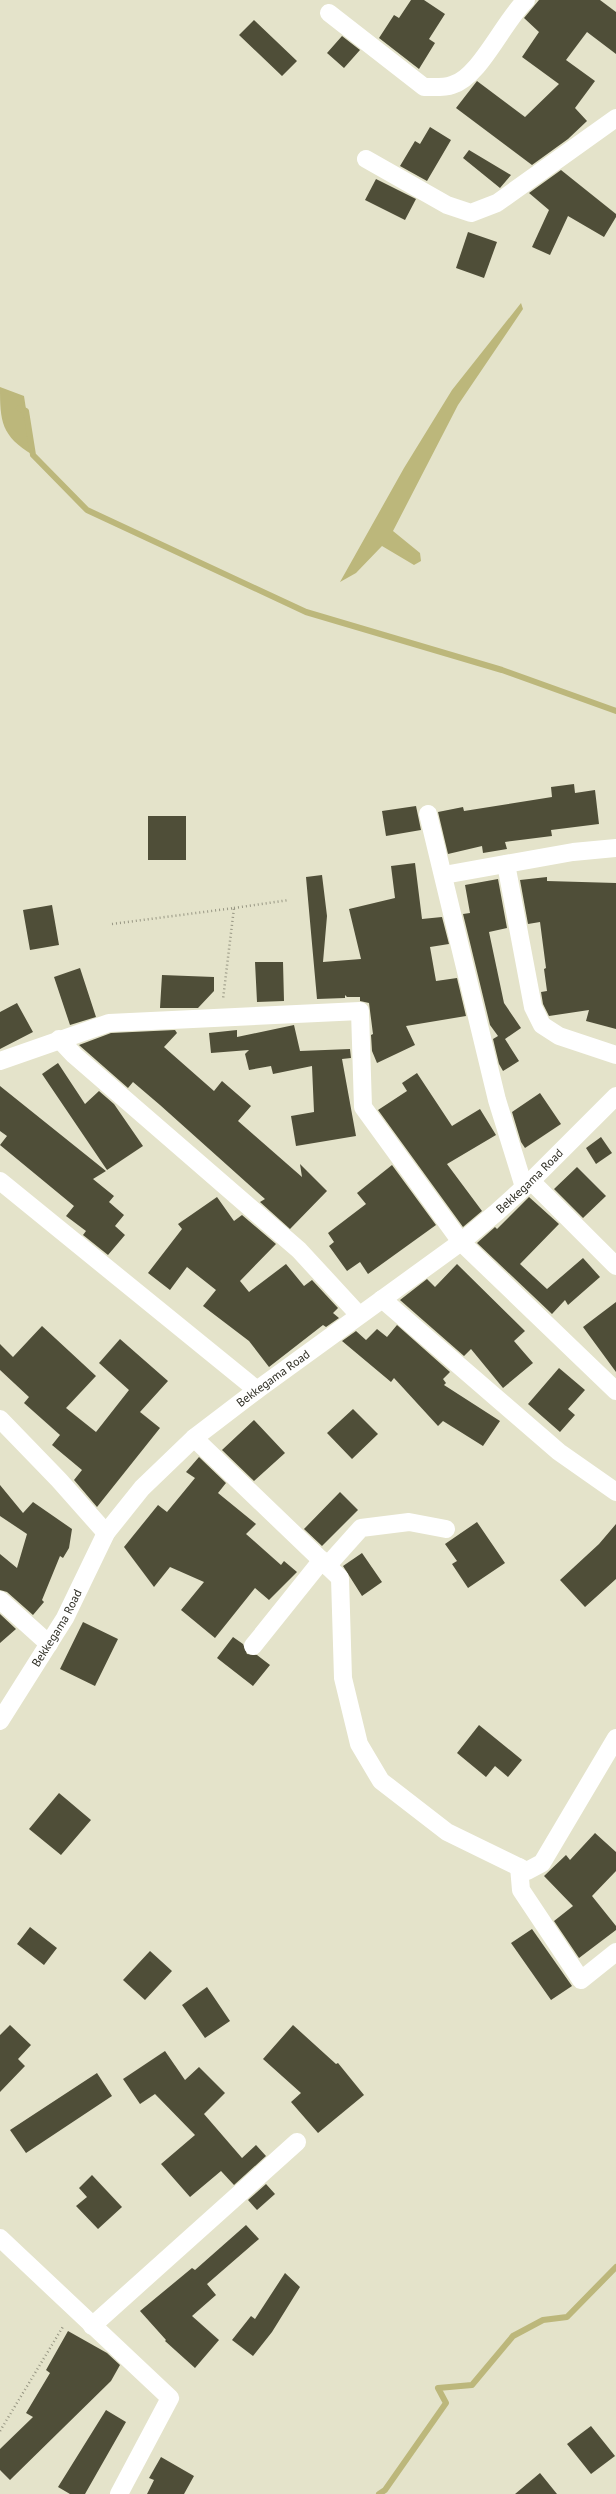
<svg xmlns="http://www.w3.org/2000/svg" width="616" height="2494" viewBox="0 0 616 2494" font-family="'PT Sans',sans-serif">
  <rect width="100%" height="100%" fill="#e4e3ca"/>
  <path fill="#bcb77b" d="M521,303L523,309L458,405L393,531L420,553L421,561L414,565L382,546L356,573L340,582L404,468L452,390Z
    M0,387L24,396L33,455C1,436 0,421 0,387Z"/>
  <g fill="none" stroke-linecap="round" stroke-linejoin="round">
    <path stroke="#bcb77b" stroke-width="6" d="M19,408L26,411L33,455L87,510L306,612L502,670L616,711
      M379,2494L385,2490L446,2403L438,2388L472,2385L513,2336L543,2320L567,2317L616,2267"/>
  </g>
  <path fill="#4f4e38" d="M411,0H424L445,14L429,39L435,43L419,69L379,38L394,15L399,18Z
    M539,0H600L616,12V54L587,32L566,60L595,81L575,108L587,121L568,139L532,165L456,108L477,81L525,117L559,84L522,57L539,32L524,18Z
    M254,20L297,61L282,76L239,35Z
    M342,36L360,50L344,68L327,53Z
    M430,127L451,140L427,181L400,166L415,141L420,144Z
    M469,150L511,175L500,188L463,158Z
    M561,170L616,214V217L604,237L568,216L550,255L532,247L549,210L529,193Z
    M376,179L416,199L405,220L365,200Z
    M468,232L497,242L484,278L456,268Z
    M574,784L575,793L595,790L599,824L551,830L552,836L505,842L507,849L483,853L482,846L448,854L438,812L463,807L464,811L552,797L551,787Z
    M416,806L421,830L386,836L382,811Z
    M148,816H186V860H148Z
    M415,863L422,919L442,917L449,944L430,947L436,981L457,978L466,1016L406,1026L415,1045L377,1063L372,1051L371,1035L373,1034L369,1003L360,1001V997H347L345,995V998L317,999L306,877L322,875L327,916L323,962L361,959L349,909L395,898L391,866Z
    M547,877V881L616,883V1029L586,1021L589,1010L549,1016L543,1004L541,992L547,991L544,969L546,968L540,922L528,924L520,880Z
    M498,879L507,928L489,932L504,1003L521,1028L505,1039L519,1061L503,1071L499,1064L493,1039L498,1036L490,1025L463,914L470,913L465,885Z
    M52,905L59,945L30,950L23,910Z
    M255,962H283L284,1001L257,1002Z
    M80,968L96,1017L70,1025L54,977Z
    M162,975L214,977V991L198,1008H160Z
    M17,1003L33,1032L0,1049V1012Z
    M294,1025L300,1051L350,1049L351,1058L342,1059L356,1136L296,1146L291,1116L314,1112L312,1066L273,1074L271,1066L249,1070L245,1054L249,1050L211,1053L209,1033L237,1030V1037Z
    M175,1030L177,1033L164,1047L214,1091L222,1081L251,1106L238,1121L302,1177L300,1164L327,1191L290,1229L260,1202L265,1199L160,1105L133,1082L128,1088L79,1045L111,1033Z
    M58,1063L85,1104L99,1091L114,1104L143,1146L107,1170L42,1074Z
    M417,1073L452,1126L480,1109L496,1135L447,1164L482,1211L463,1227L378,1110L407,1091L402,1083Z
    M0,1086L106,1171L93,1179L114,1196L109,1202L124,1215L115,1226L125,1235L108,1255L83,1235L86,1231L66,1216L74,1206L0,1145L7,1136L0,1131Z
    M540,1093L561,1124L525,1148L521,1142L512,1112Z
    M601,1137L612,1153L596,1164L586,1148Z
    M392,1165L436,1225L368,1274L360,1262L347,1271L329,1246L334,1242L328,1233L366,1204L357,1193Z
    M577,1167L606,1196L583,1218L554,1189Z
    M217,1197L234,1221L242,1215L276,1244L240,1281L249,1292L286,1264L304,1286L312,1280L338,1308L333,1313L339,1318L326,1327L323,1325L269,1367L249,1341L203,1306L216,1290L187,1267L170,1290L148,1273L182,1229L178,1224Z
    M529,1197L559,1224L520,1264L547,1289L583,1258L600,1277L568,1305L565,1300L552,1314L477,1243L495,1227L497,1229Z
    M457,1264L525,1331L514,1341L533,1363L503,1388L471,1349L464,1356L400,1300L427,1279L435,1287Z
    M616,1302V1372L583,1327Z
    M397,1325L450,1372L443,1379L446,1383L444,1385L500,1421L483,1446L443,1421L438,1426L394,1378L391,1382L342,1341L356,1331L366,1340L377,1329L387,1337Z
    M42,1326L96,1376L66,1408L96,1432L129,1390L99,1363L120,1339L168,1381L140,1412L160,1428L97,1507L74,1480L82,1470L52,1445L60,1435L24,1403L29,1397L0,1370V1344L13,1357Z
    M559,1368L585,1390L568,1409L575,1415L560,1432L528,1404Z
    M353,1409L378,1434L352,1459L327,1433Z
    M254,1420L285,1453L254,1481L222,1450Z
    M199,1457L226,1483L218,1493L256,1524L246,1534L281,1565L284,1561L297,1572L269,1600L255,1588L215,1638L181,1610L204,1582L170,1567L154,1587L124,1547L158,1505L167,1512L195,1478L186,1472Z
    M0,1485L23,1513L33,1502L72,1529L69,1548L63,1558L60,1556L42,1600L44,1602L33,1615L7,1592L0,1590V1554L17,1568L27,1534L0,1516Z
    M340,1492L358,1510L322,1546L304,1529Z
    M477,1522L505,1563L468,1588L452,1564L457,1561L445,1544Z
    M616,1524V1579L585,1607L560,1580L599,1544Z
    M362,1553L382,1582L362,1596L343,1566Z
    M0,1614L16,1629L0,1643Z
    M83,1622L118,1639L95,1686L60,1669Z
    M233,1637L243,1644L247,1654L257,1655L270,1665L253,1686L217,1658Z
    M479,1725L522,1760L508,1777L495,1766L486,1777L457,1753Z
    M59,1793L91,1820L61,1855L29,1829Z
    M595,1833L616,1852V1871L592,1896L616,1926V1930L579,1958L554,1921L573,1906L544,1876L566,1855L570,1860Z
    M30,1927L57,1948L44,1965L17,1944Z
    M532,1929L572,1986L551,2000L511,1943Z
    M150,1951L172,1971L145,2000L123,1980Z
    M207,1987L230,2021L205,2038L182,2005Z
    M10,2025L31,2045L18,2059L25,2066L0,2092V2035Z
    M293,2025L336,2064L338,2063L364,2095L318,2133L291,2102L301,2093L263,2059Z
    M165,2051L185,2080L199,2067L225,2093L204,2114L242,2158L256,2145L266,2156L234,2185L221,2171L190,2197L161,2164L195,2135L155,2094L140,2104L123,2079Z
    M97,2073L112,2096L26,2153L10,2130Z
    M92,2175L122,2207L98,2229L76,2206L87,2197L79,2188Z
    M266,2184L275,2194L257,2210L248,2200Z
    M246,2225L259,2239L207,2284L216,2295L192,2316L219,2340L195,2368L165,2341L166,2340L140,2311L192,2268L195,2270Z
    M285,2273L300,2287L272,2332L253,2356L232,2340L251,2316L255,2319Z
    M68,2331L107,2353L120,2365L111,2381L10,2480L0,2470V2449L33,2417L26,2413L50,2373L46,2370Z
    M106,2410L126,2422L85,2494H70L58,2487Z
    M591,2426L615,2456L591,2474L567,2444Z
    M161,2457L194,2476L184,2494H147L154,2480L149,2478Z
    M540,2473L557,2494H515Z"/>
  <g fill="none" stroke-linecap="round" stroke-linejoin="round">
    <path stroke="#989784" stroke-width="2.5" stroke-dasharray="1 3" stroke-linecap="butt" d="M234,908L289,900
      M112,924L234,908L223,999
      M0,2431L64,2325"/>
    <g stroke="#fff" stroke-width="18">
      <path d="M329,13L424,87C433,87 444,88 452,85C480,77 503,22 526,0"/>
      <path d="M366,159L447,205L471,213L497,203L616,118"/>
      <path d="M428,814L497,1100L524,1187"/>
      <path d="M506,864L533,1007L542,1025L559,1036L616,1055"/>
      <path d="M444,875L573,852L616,848"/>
      <path d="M59,1039L74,1055L299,1250L359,1315"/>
      <path d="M0,1061L109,1023L360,1011L363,1107L461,1242L616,1391"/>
      <path d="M0,1181L257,1390"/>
      <path d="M531,1181L616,1266"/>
      <path d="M382,1299L559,1452L616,1492"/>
      <path d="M0,1419L59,1480L106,1533"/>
      <path d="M194,1438L340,1578L343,1678L359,1744L381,1781L447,1832L527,1871L542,1863L616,1738"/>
      <path d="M327,1566L361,1528L409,1522L446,1529"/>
      <path d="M0,1600L49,1644"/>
      <path d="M253,1646L322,1560"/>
      <path id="s1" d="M0,1721L65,1618L106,1533L142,1488L194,1438L257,1390L461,1242L497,1212L531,1181L616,1096"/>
      <path d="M519,1867L521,1890L581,1980L616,1952"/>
      <path d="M0,2238L170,2398L119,2494"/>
      <path d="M92,2326L297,2142"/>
    </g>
  </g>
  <g text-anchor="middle" stroke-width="4" stroke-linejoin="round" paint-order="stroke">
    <g font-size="12" fill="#2f2e24" stroke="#fff">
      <text dy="4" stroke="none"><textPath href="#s1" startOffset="769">Bekkegama Road</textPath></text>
      <text dy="4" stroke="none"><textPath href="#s1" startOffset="445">Bekkegama Road</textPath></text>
      <text dy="4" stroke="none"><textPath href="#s1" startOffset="109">Bekkegama Road</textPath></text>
    </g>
  </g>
</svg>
